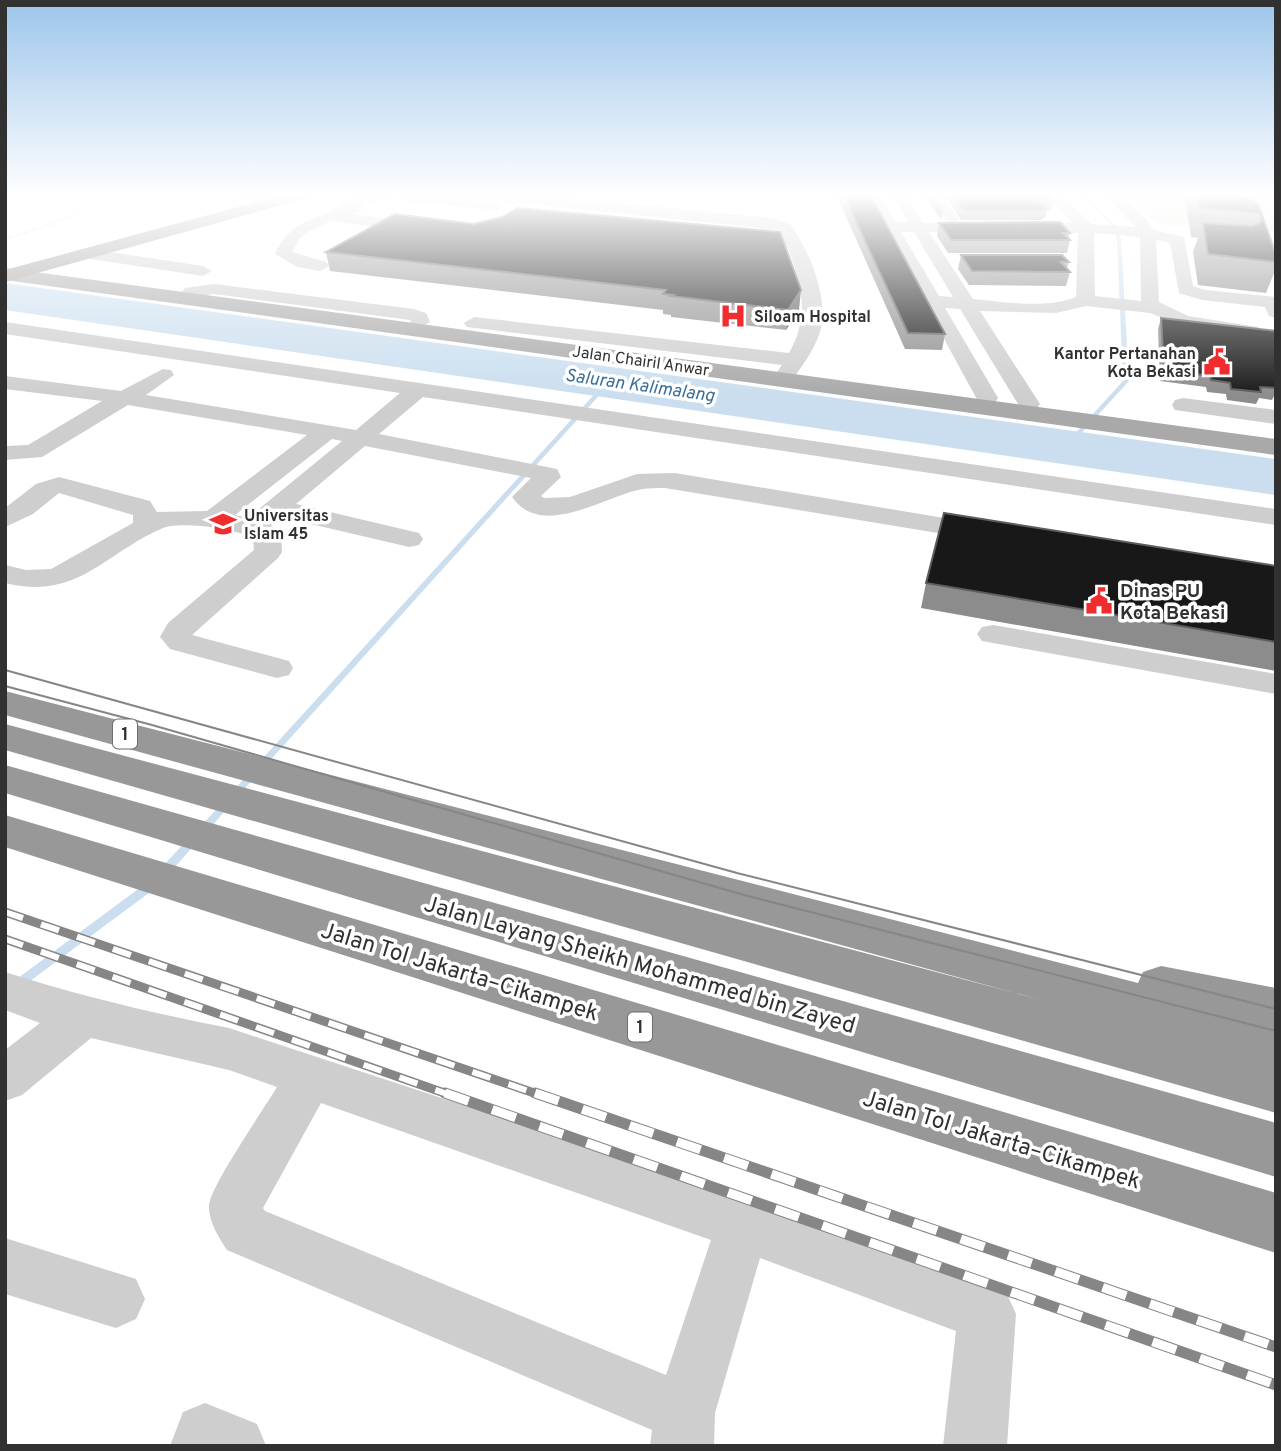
<svg xmlns="http://www.w3.org/2000/svg" width="1281" height="1451" viewBox="0 0 1281 1451" font-family="Overpass,sans-serif">
  <rect width="100%" height="100%" fill="#fff"/>
  <path fill="#e6eedf" d="M1123,194H1276V233L1158,224Z"/>
  <path fill="#cadeef" d="M5,283L1276,459V495L5,310Z"/>
  <g fill="none" stroke-linecap="round" stroke-linejoin="round">
    <path fill="#cadeef" fill-rule="evenodd" d="M1079,194H1083L1115,225L1121,239L1129,381L1075,440L1073,441L1070,439L1071,438L1123,381L1117,239L1112,226Z
      M600,388L605,389L238,796H232L230,794L232,792Z
      M226,801L229,802L231,804L229,806L206,833H200L198,830L200,827L223,802Z
      M193,836L196,837L198,840L196,843L169,874L165,875L161,874L160,871L161,868L190,837Z
      M153,880L157,881L158,884L157,887L22,987L18,989L14,987L12,984L14,981L149,881Z"/>
    <path stroke="#cecece" stroke-width="2" stroke-dasharray="2 2" stroke-linecap="butt" d="M5,239L60,221L82,210"/>
    <path fill="#cecece" fill-rule="evenodd" d="M5,194H24L5,199Z
      M228,194H254L276,200L278,203L271,207Z
      M371,194H398L363,205L359,212L352,214L424,223L432,228L424,233L331,221L308,232L300,238L292,252L326,262L329,266L320,271L297,267L275,254C287,227 305,222 330,211C344,204 356,198 371,194Z
      M405,194L497,202L504,206L497,210L408,202L401,198Z
      M466,194H522L772,218L790,224C809,251 828,294 821,328C817,345 805,362 795,376H781L777,372L782,365L467,327L464,323L474,317L789,353C810,316 802,287 788,248L738,244L730,239L738,234L783,238L779,230L473,198Z
      M865,194H879L896,222H908L891,194H905L923,223H947L926,194H941L959,219L955,223H1073L1046,194H1061L1091,224L1136,227L1103,194H1119L1145,218L1154,230L1184,237L1193,286L1205,290L1276,297V318L1269,316L1265,307L1202,300L1179,293L1170,243L1156,240L1159,302L1188,316L1258,327L1261,331L1258,335L1251,337L1183,326L1150,313L1086,306L1056,313L980,311L1040,404L1037,409H1021L1018,404L960,309L945,308L998,398L995,403H979ZM901,232H914L953,297L939,296ZM929,232L1078,233L1076,297C1046,309 1004,302 973,299ZM1094,233L1140,237L1141,301L1095,296Z
      M90,249L203,266L212,271L203,276L84,258L82,254L84,250Z
      M214,284L414,309L426,313L430,322L420,328L413,326L410,320L214,294L191,297L182,292L185,288Z
      M5,322L1276,509V525L423,397L379,434L557,469L561,477L541,496L544,498L570,497L637,474L675,473L986,525L996,527L1000,533L996,539L986,541L665,488C656,488 647,488 638,490C602,498 541,539 512,497L531,478L365,446L296,504L419,533L423,539L419,545L409,547L281,517L271,525L281,534L282,552L278,558L192,635L289,661L293,668L289,675L277,678L170,649L160,637L168,623L254,550L253,538C236,529 181,521 163,528C104,553 78,601 5,583V565L26,570L51,569L133,523V515L59,493L33,514L5,527V508L36,484L59,477L150,501L157,512L207,511L307,435L128,405L42,457L5,460V446L28,445L102,401L5,389V376L121,391L163,369L171,370L174,375L146,395L356,430L400,393L5,334ZM332,439L342,441L248,518L235,515Z
      M1183,398L1276,410V424L1175,410L1172,405L1175,400Z
      M993,625L1276,674V694L982,641L977,634L982,627Z
      M5,972C79,996 153,1013 229,1028L743,1197L1007,1294L1016,1314L1007,1446H943L956,1331L760,1258L715,1413L714,1446H650L652,1430L227,1250C219,1238 208,1221 209,1205C211,1185 264,1109 277,1087L229,1070L91,1038L22,1095L5,1101V1050L40,1023L5,1010ZM321,1103L711,1240L666,1375L265,1211L263,1208Z
      M5,1238L136,1279L145,1299L136,1319L116,1328L5,1294Z
      M205,1403L257,1424L266,1446H170L183,1412Z"/>
    <path fill="#a9a9a9" fill-rule="evenodd" d="M5,268L1276,439V455L5,280Z"/>
    <path fill="#989898" fill-rule="evenodd" d="M286,194H313L311,197L5,282V270Z
      M5,691L1138,983L1143,972L1161,966L1276,988V1113L5,750V724L1041,1000L5,715Z
      M5,765L1276,1123V1177L5,793Z
      M5,815L1276,1193V1253L5,847Z"/>
    <path stroke="#868686" stroke-width="2" d="M5,670L737,873L1276,1009
      M5,686L152,725L744,895L1276,1031"/>
    <g stroke="#868686" stroke-width="9">
      <path id="rail-far1" d="M5,912L540,1095
        M5,939L450,1095"/>
    </g>
    <g stroke="#868686" stroke-width="11">
      <path id="rail" d="M445,1093L1276,1385
        M535,1093L1276,1347"/>
    </g>
    <use href="#rail-far1" stroke="#fff" stroke-width="6" stroke-dasharray="19" stroke-linecap="butt"/>
    <use href="#rail" stroke="#fff" stroke-width="9" stroke-dasharray="25" stroke-linecap="butt"/>
  </g>
  <path fill="#8c8c8c" d="M836,194H870L945,334L942,350L905,349Z
    M923,194H933L943,210L941,220Z
    M944,194H1048L1053,200L1051,210H1047L1045,218H1042V220H961Z
    M1187,194H1239L1258,203L1276,255V268L1266,293L1198,285L1193,252L1198,238L1191,237L1185,199Z
    M395,214L799,310L786,330L671,317V315L663,314V310L330,271L326,252Z
    M939,223L1070,233L1068,238L1070,240L1067,253H948L937,236Z
    M961,255L1069,262L1067,268L1070,272L1066,286L969,285L958,269Z
    M1161,318L1276,331V396H1274L1272,400L1259,398L1256,404L1227,400L1226,394L1207,392L1206,387L1160,381L1158,329Z
    M1276,566V671L921,608L926,583Z"/>
  <path fill="#5d5d5d" d="M801,290L799,310L786,330L788,310Z"/>
  <path fill="#181818" stroke="#5d5d5d" stroke-width="2" d="M843,194H870L945,334L908,333Z
    M952,194H1048L1053,200H1038L1047,209L1043,208L1044,210H963Z
    M1198,194H1239L1258,203L1276,255V262L1208,254L1203,223L1252,226L1260,223L1262,217L1258,213L1200,208Z
    M518,208L780,232L801,290L788,310L671,296L673,295L663,294L666,290L326,252L395,214L474,224L502,217Z
    M1060,222L1070,233H1063L1070,240H951L939,223Z
    M961,255H1062L1069,262H1061L1070,272L972,271Z
    M1161,318L1276,331V388L1260,387L1261,392L1231,389L1230,383L1211,380L1210,376L1164,370Z
    M944,513L1276,566V642L926,583Z"/>
  <linearGradient id="sky" x2="0" y2="1"><stop stop-color="#9cc5eb"/><stop offset="0.49" stop-color="#fff"/><stop offset="1" stop-color="#fff" stop-opacity="0"/></linearGradient>
  <rect width="1281" height="398" fill="url(#sky)"/>
  <defs>
    <g id="hospital-bare" transform="scale(2.1)"><path d="M-5-5h3v3.5h4V-5h3V5h-3V1.5h-4V5h-3Z" fill="#ef2d2e" stroke="#fff" stroke-width="2.5" paint-order="stroke"/></g>
    <g id="civic-bare" transform="scale(2.1)"><path d="M-.6-6.5H3V-4.5H.6V-3L4-1V1h2V6H-6V1h2V-1L-.6-3ZM-1.2 2.5V6h2.4V2.5Z" fill="#ef2d2e" stroke="#fff" stroke-width="2.5" paint-order="stroke"/></g>
    <g id="university-bare" transform="scale(2.1)"><path d="M0-5L7-2L0 1L-7-2ZM-4 1L0 2.5L4 1V4Q0 6-4 4Z" fill="#ef2d2e" stroke="#fff" stroke-width="2.5" paint-order="stroke"/></g>
  </defs>
  <g fill-rule="evenodd">
    <use href="#hospital-bare" x="733" y="316"/>
    <use href="#civic-bare" x="1217" y="362"/>
    <use href="#university-bare" x="223" y="524"/>
    <use href="#civic-bare" x="1099" y="601"/>
  </g>
  <g text-anchor="middle" stroke-width="7" stroke-linejoin="round" paint-order="stroke">
    <g font-size="16" font-weight="bold" fill="#313131" stroke="#fff" text-anchor="start">
      <text x="754" y="322">Siloam Hospital</text>
      <text x="1196" y="359" text-anchor="end">Kantor Pertanahan<tspan x="1196" dy="18">Kota Bekasi</tspan></text>
      <text x="244" y="521">Universitas<tspan x="244" dy="18">Islam 45</tspan></text>
    </g>
    <g font-size="16" fill="#313131" stroke="#fff">
      <text transform="translate(641 360) rotate(8)" y="6">Jalan Chairil Anwar</text>
    </g>
    <g font-size="18" font-style="italic" fill="#396e99" stroke="#fff">
      <text transform="translate(640 385) rotate(8)" y="6">Saluran Kalimalang</text>
    </g>
    <g fill="#fff" stroke="#6f6f6f" stroke-width="2">
      <rect x="113" y="719.5" width="24" height="29" rx="5"/>
      <rect x="628" y="1012.5" width="24" height="29" rx="5"/>
    </g>
    <g font-size="18" font-weight="bold" fill="#313131">
      <text x="125" y="740">1</text>
      <text x="640" y="1033">1</text>
    </g>
    <g font-size="19" font-weight="bold" fill="#313131" stroke="#fff" text-anchor="start">
      <text x="1120" y="597">Dinas PU<tspan x="1120" dy="22">Kota Bekasi</tspan></text>
    </g>
    <g font-size="23" fill="#313131" stroke="#fff">
      <text transform="translate(640 964) rotate(16)" y="8">Jalan Layang Sheikh Mohammed bin Zayed</text>
      <text transform="translate(460 971) rotate(17)" y="8">Jalan Tol Jakarta–Cikampek</text>
      <text transform="translate(1002 1139) rotate(17)" y="8">Jalan Tol Jakarta–Cikampek</text>
    </g>
  </g>
  <rect width="1281" height="1451" fill="none" stroke="#313131" stroke-width="14"/>
</svg>
